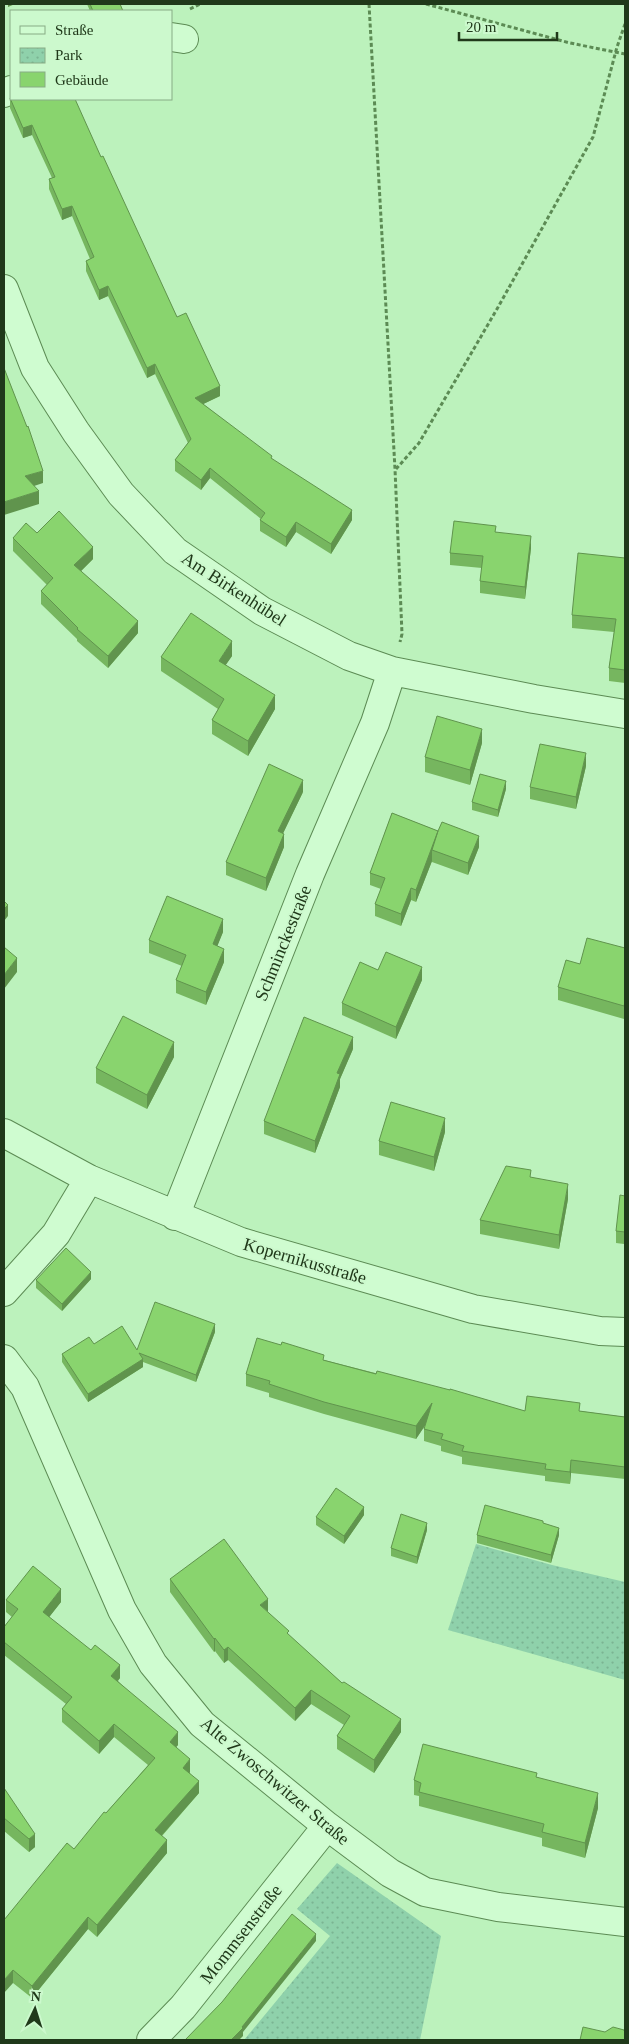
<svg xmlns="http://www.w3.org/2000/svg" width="629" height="2044" viewBox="0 0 629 2044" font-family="Georgia,serif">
  <defs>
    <pattern id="park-dots" width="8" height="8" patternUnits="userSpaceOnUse" patternTransform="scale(1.25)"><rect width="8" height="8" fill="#8fd1ab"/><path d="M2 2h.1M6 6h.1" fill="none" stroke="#7bb493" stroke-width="1.8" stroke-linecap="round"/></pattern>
  </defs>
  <rect width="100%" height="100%" fill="#bcf2bc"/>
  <path fill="url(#park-dots)" d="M476,1544L552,1565L625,1582V1680L448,1630Z
    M337,1863L441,1936L420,2040H244L330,1936L297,1909Z"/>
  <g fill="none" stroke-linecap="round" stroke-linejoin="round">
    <g stroke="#5c8b54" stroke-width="30">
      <path id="minor" d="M171,37L184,39
        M4,93L11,90
        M4,289L35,368L76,432L121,494L175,551L262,611L349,656L392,671L534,699L625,714
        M4,1133L89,1179L241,1242L473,1309L600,1331L625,1332
        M175,1216L310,874L375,723L392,671
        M4,1292L56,1234L89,1179
        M4,1359L25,1387L122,1610L153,1664L202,1724L327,1826L390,1873L425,1892L498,1907L625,1922
        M151,2040L183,2007L327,1826"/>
    </g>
    <path stroke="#5c8b54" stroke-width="3" stroke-dasharray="4 2.5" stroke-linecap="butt" d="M369,4L395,469L402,634L400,642
      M426,4L570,43L625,54
      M190,9L200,4
      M396,469L419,443L497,309L593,137L617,47L625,24"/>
    <use href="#minor" stroke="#cffcd0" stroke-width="28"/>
  </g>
  <path fill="#76b65f" d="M87,4H120L123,11H90Z
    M10,98L101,157L177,317L220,396L203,404L272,459L352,520L331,554L296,532L286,547L260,531V520L261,519L210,478L201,490L175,471V460L188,443L155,374L147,378L108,296L99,300L86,271V261L90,259L72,216L62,220L49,189V179L52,178L32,135L23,138L10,108Z
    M496,532L531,548L525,599L480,593V581L482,568L450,565V553Z
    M37,533L93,559L81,571L138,633L108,668L77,641V639L41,604V591L47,585L13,551V538Z
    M625,558V683L609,681V668L614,632L572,628V615Z
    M232,656L225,665L275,709L248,756L212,734V720L218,709L161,671V657Z
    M482,743L470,785L425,772V757Z
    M586,766L576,809L530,799V787Z
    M506,789L498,817L472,810V802Z
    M303,792L283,833L284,847L266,891L226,875V862Z
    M392,813L479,847L468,875L432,862V861L416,902L411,900L401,926L375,916V904L381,889L370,885V873Z
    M223,932L217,946L224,962L206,1005L176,993V980L182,966L149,953V940Z
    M625,948L624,1019L558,1000V987L580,964Z
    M378,970L422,980L396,1039L342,1015V1003Z
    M353,1049L340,1079V1087L315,1153L264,1134V1121Z
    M174,1057L147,1109L96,1083V1068Z
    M445,1132L434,1171L379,1155V1141Z
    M531,1178L568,1199L559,1249L480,1234V1220Z
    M625,1196V1258H624V1244L616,1243V1231Z
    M91,1279L62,1311L36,1288V1280Z
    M215,1332L196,1382L143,1362V1367L88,1402L62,1362V1354L94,1344L137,1350Z
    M324,1360L525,1411H580L625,1417V1479L571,1473L570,1484L545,1481V1476L462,1464V1457L441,1451V1446L424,1441V1429L426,1424L416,1439L324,1414L269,1397V1393L246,1386V1374Z
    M364,1515L344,1544L316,1525V1517Z
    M427,1530L417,1564L391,1556V1548Z
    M477,1535H559L551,1563L477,1543Z
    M170,1579L268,1612L289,1636L342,1683L401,1732L374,1773L337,1749V1736L344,1725L311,1704L295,1721L228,1660L224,1663L215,1651L214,1652L170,1592Z
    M6,1600L61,1602L49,1617L120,1678L118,1681L178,1745L176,1747L190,1772V1773L199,1793L162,1836L167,1853L97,1937L88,1929L32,1998L13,1983L4,1920L74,1849L106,1813L148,1765L114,1737L99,1754L62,1722V1709L66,1704L4,1655V1627L12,1617L6,1612Z
    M537,1777L598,1808L585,1858L542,1846V1838L419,1806V1796L414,1795V1780Z
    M4,1788L35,1847L29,1852L4,1831Z"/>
  <path fill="#60944d" d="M8,4H15L8,7Z
    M32,125V135L23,138V128Z
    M72,206V216L62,220V209Z
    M108,286V296L99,300V290Z
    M155,364V374L147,378V368Z
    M220,386V396L195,408V398Z
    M210,468V478L201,490V480Z
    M43,471V483L25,489V476Z
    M39,491V504L4,515V502Z
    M352,510V520L331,554V544Z
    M296,522V532L286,547V537Z
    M531,536V548L525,599V587Z
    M93,547V559L74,578V565Z
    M138,621V633L108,668V656Z
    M232,641V656L219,675V661Z
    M275,695V709L248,756V741Z
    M482,729V743L470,785V770Z
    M586,753V766L576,809V797Z
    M303,780V792L278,844V831Z
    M506,781V789L498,817V810Z
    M438,831L432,850V861L416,902V890Z
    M284,834V847L266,891V878Z
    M479,836V847L468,875V863Z
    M411,888V900L401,926V914Z
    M8,905V916L4,921V909Z
    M223,919V932L213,957V944Z
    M224,949V962L206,1005V992Z
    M17,958V972L4,989V975Z
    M422,967V980L396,1039V1027Z
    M625,1002V1015L624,1019V1006Z
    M353,1037V1049L340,1079V1087L315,1153V1141L337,1073Z
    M174,1042V1057L147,1109V1095Z
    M445,1118V1132L434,1171V1157Z
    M568,1184V1199L559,1249V1235Z
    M91,1272V1279L62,1311V1304Z
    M215,1324V1332L196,1382V1375Z
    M143,1359V1367L88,1402V1394Z
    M432,1403V1415L416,1439V1426Z
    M571,1460V1473L570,1484V1472Z
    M364,1507V1515L344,1544V1536Z
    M427,1523V1530L417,1564V1557Z
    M559,1528V1535L551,1563V1555Z
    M61,1589V1602L43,1625V1612Z
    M268,1599V1612L260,1605Z
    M215,1638V1651L214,1652V1639Z
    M228,1647V1660L224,1663V1650Z
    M120,1665V1678L111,1688V1676Z
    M311,1690V1704L295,1721V1708Z
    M401,1719V1732L374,1773V1760Z
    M114,1724V1737L99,1754V1741Z
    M178,1732V1745L170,1754V1742Z
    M190,1759V1772L183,1780V1768Z
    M199,1781V1793L155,1843V1830Z
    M598,1793V1808L585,1858V1843Z
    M35,1834V1847L29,1852V1839Z
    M167,1840V1853L97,1937V1925Z
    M88,1917V1929L32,1998V1986Z
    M316,1934V1941L243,2032V2036L239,2040H231Z
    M13,1970V1983L4,1993V1980Z"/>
  <path fill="#89d46e" stroke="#60944d" d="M90,4H120L123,11H93Z
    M10,98H11V99H75L101,157L103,156L177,317L186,313L220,386L195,398L272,456L271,458L352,510L331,544L296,522L286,537L260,520L265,513L210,468L201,480L175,460L191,439L155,364L147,368L108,286L99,290L86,261L94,257L72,206L62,209L49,179L55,177L32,125L23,128Z
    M4,368L27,427L28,426L43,471L25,476L39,491L4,502Z
    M59,511L93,547L74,565L138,621L108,656L77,629L78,628L41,591L53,578L13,538L26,523L37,533Z
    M454,521L496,526L495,532L531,536L525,587L480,581L483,556L450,553Z
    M578,553L625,558V670L609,668L616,619L572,615Z
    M191,613L232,641L219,661L275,695L248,741L212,720L224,699L161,657Z
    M437,716L482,729L470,770L425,757Z
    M540,744L586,753L576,797L530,787Z
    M269,764L303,780L278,831L284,834L266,878L226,862Z
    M480,774L506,781L498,810L472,802Z
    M392,813L438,831L442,822L479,836L468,863L432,850L438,831L416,890L411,888L401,914L375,904L385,878L370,873Z
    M167,896L223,919L213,944L224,949L206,992L176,980L186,955L149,940Z
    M4,901L8,905L4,909Z
    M587,938L625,948V1002L624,1006L558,987L566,960L580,964Z
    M4,947L17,958L4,975Z
    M386,952L422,967L396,1027L342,1003L360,962L378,970Z
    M123,1016L174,1042L147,1095L96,1068Z
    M304,1017L353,1037L337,1073L340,1074L315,1141L264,1121Z
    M391,1102L445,1118L434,1157L379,1141Z
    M506,1166L531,1170L530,1177L568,1184L559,1235L480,1220Z
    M620,1195L625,1196V1232L616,1231Z
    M66,1248L91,1272L62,1304L36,1280Z
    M155,1302L215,1324L196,1375L139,1353L143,1359L88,1394L62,1354L89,1337L94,1344L122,1326L137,1350Z
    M257,1338L281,1345L282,1342L324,1355L323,1360L376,1374L377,1371L450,1390V1389L525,1411L527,1396L580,1403L579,1411L625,1417V1467L571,1460L570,1472L545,1469L546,1464L462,1451L464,1446L441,1439L443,1434L424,1429L432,1403L416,1426L324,1402L269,1384L270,1381L246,1374Z
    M336,1488L364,1507L344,1536L316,1517Z
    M485,1505L543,1521V1523L559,1528L551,1555L477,1535Z
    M401,1514L427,1523L417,1557L391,1548Z
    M224,1539L268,1599L260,1605L289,1631L287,1633L342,1683L344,1682L401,1719L374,1760L337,1736L350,1716L311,1690L295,1708L228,1647L224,1650L215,1638L214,1639L170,1579Z
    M33,1566L61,1589L43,1612L91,1650L95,1645L120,1665L111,1676L178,1732L170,1742L190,1759L183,1768L199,1781L155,1830L167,1840L97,1925L88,1917L32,1986L13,1970L4,1980V1920L67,1843L74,1849L104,1812L106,1813L155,1758L114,1724L99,1741L62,1709L72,1697L4,1642V1627L18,1609L6,1600Z
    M423,1744L537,1773L536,1777L598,1793L585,1843L542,1832L544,1824L419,1792L421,1783L414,1780Z
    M4,1788L35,1834L29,1839L4,1818Z
    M292,1914L316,1934L242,2027L243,2028L231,2040H185L222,2002Z
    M583,2027L605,2032L613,2027L624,2030L625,2032V2040H580Z"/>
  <g text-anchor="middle" stroke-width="4" stroke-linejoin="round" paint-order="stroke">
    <g font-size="18" fill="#20391a" stroke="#ccf9cd">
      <text transform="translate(234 589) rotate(33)" y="6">Am Birkenhübel</text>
      <text transform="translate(283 943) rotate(-68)" y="6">Schminckestraße</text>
      <text transform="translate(305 1261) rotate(16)" y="6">Kopernikusstraße</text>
      <text transform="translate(275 1781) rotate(40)" y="6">Alte Zwoschwitzer Straße</text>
      <text transform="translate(241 1934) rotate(-52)" y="6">Mommsenstraße</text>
    </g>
  </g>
  <rect width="629" height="2044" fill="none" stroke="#20391a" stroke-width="10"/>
  <rect x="10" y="10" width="162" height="90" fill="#ccf9cd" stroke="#87ac85"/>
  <rect x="20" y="26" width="25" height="8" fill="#cffcd0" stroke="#87ac85"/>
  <text x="55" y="35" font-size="15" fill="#20391a">Straße</text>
  <rect x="20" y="48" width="25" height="15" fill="url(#park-dots)" stroke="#87ac85"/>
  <text x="55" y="60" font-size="15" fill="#20391a">Park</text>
  <rect x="20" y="72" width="25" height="15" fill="#89d46e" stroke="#87ac85"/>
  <text x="55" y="85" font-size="15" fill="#20391a">Gebäude</text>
  <g transform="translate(35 2009) rotate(4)" stroke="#ccf9cd" stroke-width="4" paint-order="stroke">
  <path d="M0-4L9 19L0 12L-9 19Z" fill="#20391a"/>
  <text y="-8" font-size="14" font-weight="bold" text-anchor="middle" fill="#20391a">N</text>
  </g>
  <path d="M459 32v8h98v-8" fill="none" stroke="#20391a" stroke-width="2.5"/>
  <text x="466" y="32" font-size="15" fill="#20391a" stroke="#ccf9cd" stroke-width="4" paint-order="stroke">20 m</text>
</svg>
